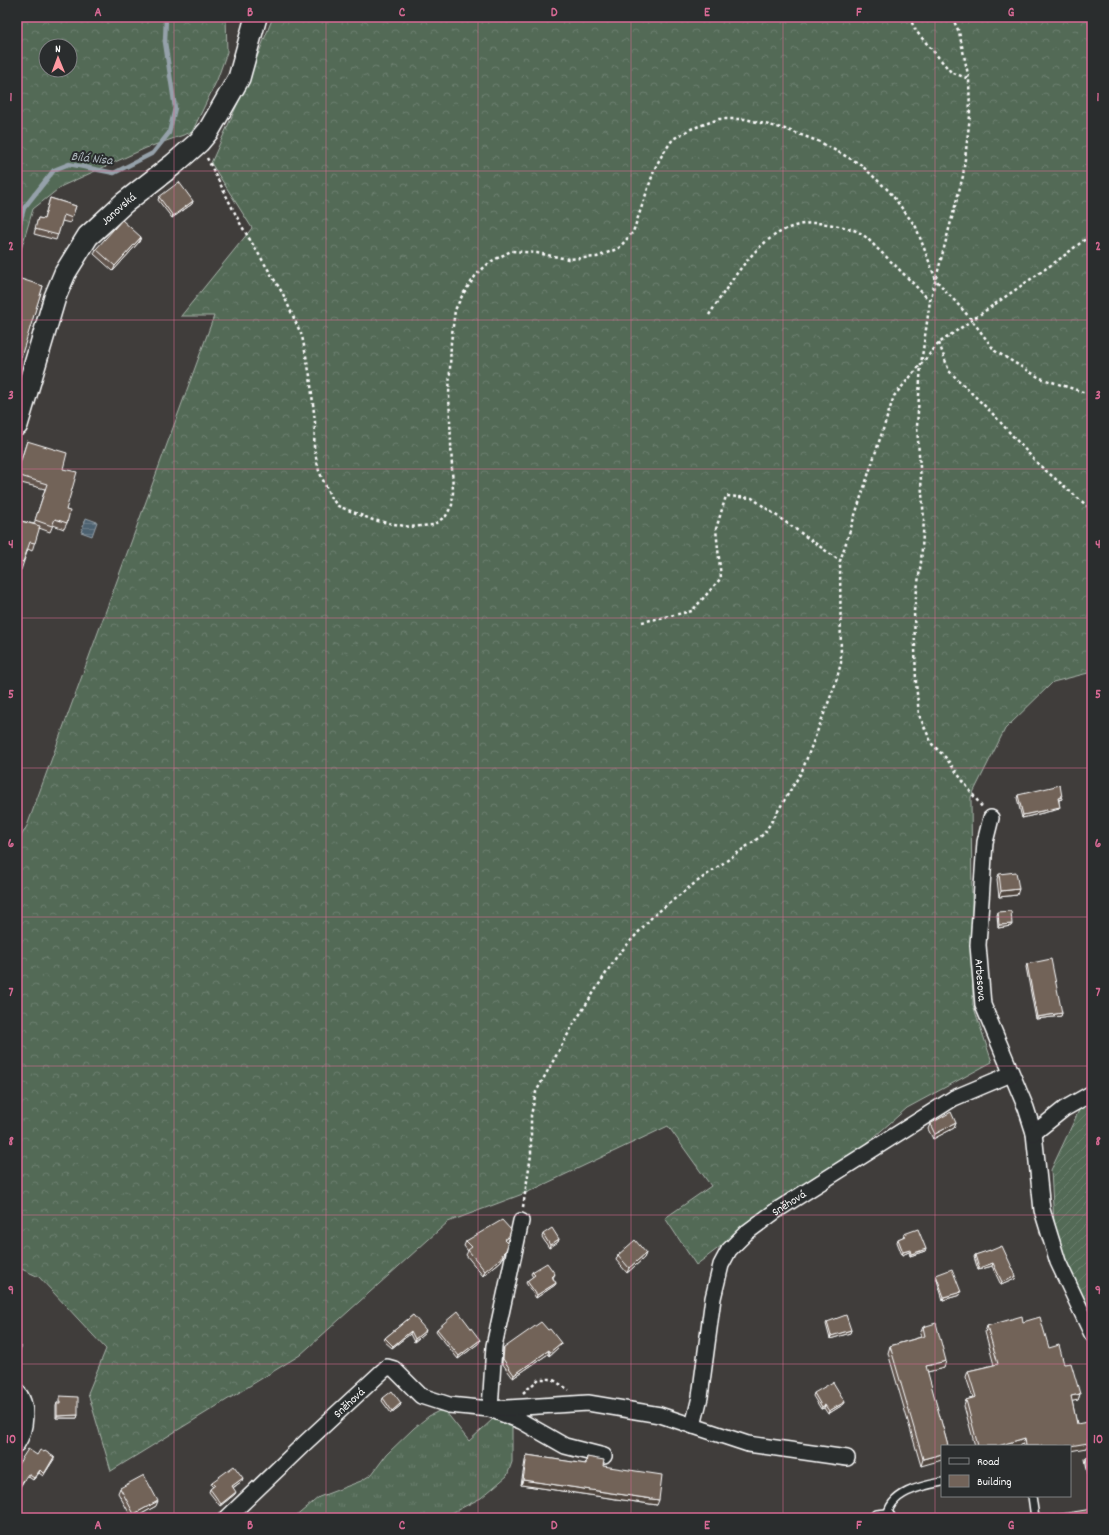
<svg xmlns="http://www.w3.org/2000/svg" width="1109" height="1535" viewBox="0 0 1109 1535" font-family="Dekko,sans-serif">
  <defs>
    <pattern id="grass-tufts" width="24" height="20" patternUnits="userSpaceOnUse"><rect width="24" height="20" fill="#536a57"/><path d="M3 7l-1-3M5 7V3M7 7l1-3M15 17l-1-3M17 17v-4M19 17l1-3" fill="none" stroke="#6d8070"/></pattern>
    <pattern id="forest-crowns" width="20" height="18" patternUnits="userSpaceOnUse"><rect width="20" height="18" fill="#536a57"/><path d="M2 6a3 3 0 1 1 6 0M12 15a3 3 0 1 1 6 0" fill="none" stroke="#6d8070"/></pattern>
    <pattern id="garden-furrows" width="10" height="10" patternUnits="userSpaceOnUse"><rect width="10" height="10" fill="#536a57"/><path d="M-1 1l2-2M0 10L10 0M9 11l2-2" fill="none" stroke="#6d8070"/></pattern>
    <pattern id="water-rules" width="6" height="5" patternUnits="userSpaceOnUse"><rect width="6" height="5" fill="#4e6271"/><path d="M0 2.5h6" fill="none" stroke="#697a86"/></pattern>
  </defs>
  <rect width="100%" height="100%" fill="#403d3b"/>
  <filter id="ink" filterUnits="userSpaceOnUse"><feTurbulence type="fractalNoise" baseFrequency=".025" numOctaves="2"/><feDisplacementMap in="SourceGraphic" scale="8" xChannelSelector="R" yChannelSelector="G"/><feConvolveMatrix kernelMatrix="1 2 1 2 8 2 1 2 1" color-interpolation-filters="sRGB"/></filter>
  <g filter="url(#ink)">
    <path fill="url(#grass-tufts)" stroke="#a9b4ab" d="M439,1411L446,1412L469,1441L493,1419L503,1418L512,1426V1462L507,1476L481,1498L442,1518H294L319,1497L361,1481L372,1474L387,1454L414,1428L429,1416Z"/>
    <path fill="url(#forest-crowns)" stroke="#a9b4ab" fill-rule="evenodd" d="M17,17H226L227,52L217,80L192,132L146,148L62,186L33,209L17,263ZM46,46H70V70H46Z
      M273,17H1092V672L1053,682L1005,729L971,797L973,1005L992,1062L907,1108L865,1145L779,1202L696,1265L665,1218L711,1186L668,1126L528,1192L448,1222L300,1355L111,1471L88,1393L106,1349L39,1277L17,1267V843L27,826L214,316H181L252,228L211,163L246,85Z"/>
    <path fill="url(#garden-furrows)" stroke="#a9b4ab" d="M1092,1099V1319L1082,1298L1062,1249L1054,1224L1051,1170L1082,1104Z"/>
    <path fill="url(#water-rules)" stroke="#95a1aa" d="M86,518L97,522L92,536L81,532Z"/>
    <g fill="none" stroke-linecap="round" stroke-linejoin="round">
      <path stroke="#95a1aa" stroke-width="4.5" d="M17,234L24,208L54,170L69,164L114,173L153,153L169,133L175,108L165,42L166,17"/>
      <g stroke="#fff" stroke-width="10">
        <path id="lane" d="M1032,1496L1035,1518
          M887,1518C889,1492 921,1486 942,1482"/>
      </g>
      <g stroke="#fff" stroke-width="18">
        <g id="street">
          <path id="s1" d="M991,818L985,842L978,945L983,1005L1026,1108L1034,1133L1042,1210L1058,1262L1092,1334"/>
          <path d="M1034,1133L1064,1109L1092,1093"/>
          <path d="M521,1221L494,1346L490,1409L521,1421L565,1446L604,1456"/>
          <path d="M17,1391C29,1404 26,1430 17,1444"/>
          <path id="s2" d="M693,1426L700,1397L713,1298L721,1265L729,1250L746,1233L777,1210L954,1098L1011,1074"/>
          <path id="s3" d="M227,1518L305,1443L387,1367L394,1369L421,1396L449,1405L490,1409L588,1403L660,1415L748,1444L847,1458"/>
          <path d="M877,1518L887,1517"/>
        </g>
      </g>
      <g stroke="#fff" stroke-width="24">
        <g id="secondary">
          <path id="s4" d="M17,425L55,297L65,273L88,236L97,228L124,203L174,164L199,142L209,130L239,78L256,17"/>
        </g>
      </g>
      <path stroke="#fff" stroke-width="2.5" stroke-dasharray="3 3" stroke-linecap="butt" d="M909,17L916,31L951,72L969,79
        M952,17L959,32L969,79L970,116L963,176L930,301L921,364L917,427L924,520L921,562L914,611L916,683L919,715L932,744L946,758L982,807
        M207,158L241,225L283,294L302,336L310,376L315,422L314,448L319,471L331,498L338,506L373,520L410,527L433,525L446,516L452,505L453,492L449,395L451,342L455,310L463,294L476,275L490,262L511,251L537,253L568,259L597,257L619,248L633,232L655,168L662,155L673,139L691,129L719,119H745L785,129L820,142L860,164L889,191L916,227L936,280L971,319L995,351L1040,378L1092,395
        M709,315C737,273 768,215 827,224C839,226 852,228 862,234C869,239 874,246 880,251C897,267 914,284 930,301
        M939,343L949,371L992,413L1038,464L1092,510
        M642,622L692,611L721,578L716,529L726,496L752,498L840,561
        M523,1207L531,1155V1115L536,1092L573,1025L617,956L653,916L691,886L764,834L802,771L835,685L841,663L840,561L894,396L939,343L1061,258L1092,234
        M523,1393L539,1379H552L569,1390"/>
      <use href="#lane" stroke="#2a2d2e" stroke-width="7"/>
      <use href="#street" stroke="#2a2d2e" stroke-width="15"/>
      <use href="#secondary" stroke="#2a2d2e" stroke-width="21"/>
    </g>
    <path fill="#62554d" stroke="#fff" d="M159,197L193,201L192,204L172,218L158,200Z
      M50,198L76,206L70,223L62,221L56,240L34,234L38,218L44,219Z
      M141,237L139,242L113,271L94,254L96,249Z
      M17,280L43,286L19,361H17Z
      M27,441L63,469L66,510L67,523L64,529L53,525L50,532L39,528L32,551L28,549L21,570L17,569V520L34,524L45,489L17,482V472Z
      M1018,795L1062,799L1059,800V809L1022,818L1017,798Z
      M999,874L1017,895L999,897L997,879Z
      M998,912L1012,924L1011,926L998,928L997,915Z
      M1027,964L1062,1013L1061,1016L1036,1019L1026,967Z
      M956,1123L954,1128L933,1139L928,1129L930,1124Z
      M543,1234L559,1239L558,1242L549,1248L542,1237Z
      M904,1234L926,1249L925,1251L910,1256L909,1252L902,1255L897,1242L898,1239L903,1237Z
      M509,1236L507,1242H506V1250L501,1261L483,1276L466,1255L468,1251L464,1246L466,1241Z
      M990,1251L1016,1276L1015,1279L1001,1285L992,1266L978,1270L974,1257L975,1255Z
      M646,1253L644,1258L627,1273L616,1260L618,1255Z
      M532,1272L555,1274L553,1278L556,1283L555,1285L536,1298L526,1283L527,1281L533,1277L531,1274Z
      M936,1275L961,1292L960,1295L943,1300L936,1277Z
      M413,1315L425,1333L414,1342L410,1334L392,1348L384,1341L385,1338Z
      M827,1322L851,1330L850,1333L830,1339L826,1324Z
      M1023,1322L1064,1364L1080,1394L1078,1400L1072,1401L1077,1424L1088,1444L1086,1448L1070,1446H1023V1444L1017,1446H975L964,1406L966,1400L973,1398L966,1377L968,1371L994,1365L985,1332L987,1326Z
      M923,1327L944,1368L927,1372L948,1446L921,1466L888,1353L890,1346L921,1337L920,1334Z
      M437,1329L479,1343L458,1359L436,1331Z
      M548,1330L561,1343L560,1346L549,1356L548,1354L513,1378L502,1363L503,1351L504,1348Z
      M814,1393L845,1402L844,1404L828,1414L824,1408L821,1409L813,1396Z
      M60,1396L78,1415L77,1418H56V1406L57,1403H59V1399Z
      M383,1398L401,1403L400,1406L391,1413L382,1401Z
      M44,1452L54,1457V1459L43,1476L39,1473L33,1480L27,1476L18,1490L17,1489V1466L37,1455Z
      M527,1455L585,1464L587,1457L603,1466L657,1505L521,1485L525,1461Z
      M1092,1456V1496L1085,1459L1086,1457Z
      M242,1481L233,1488L235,1494L220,1506L209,1492L210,1489L213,1487L211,1485L212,1482Z
      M120,1488L156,1506L134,1518H132L118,1493Z"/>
    <path fill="#50453e" stroke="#fff" d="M193,201L192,204L172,218L173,216Z
      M141,237L139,242L113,271L115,266Z
      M1062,797V799L1057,800L1058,798Z
      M1060,807L1059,809L1022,818L1023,815Z
      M1019,889L1017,895L999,897L1001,891Z
      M1012,924L1011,926L998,928L999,925Z
      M1062,1013L1061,1016L1036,1019L1037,1017Z
      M956,1123L954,1128L933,1139L935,1134Z
      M509,1236L507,1242L502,1245L504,1240Z
      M559,1239L558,1242L549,1248L550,1245Z
      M926,1249L925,1251L910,1256L911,1254Z
      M506,1250L501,1261L483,1276L485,1271Z
      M910,1250L909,1252L902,1255L903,1252Z
      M646,1253L644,1258L627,1273L629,1268Z
      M993,1263L992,1266L978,1270L979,1268Z
      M1016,1276L1015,1279L1001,1285L1002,1282Z
      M556,1283L555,1285L536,1298L537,1295Z
      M961,1292L960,1295L943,1300L944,1297Z
      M426,1330L425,1333L414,1342L415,1339Z
      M851,1330L850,1333L830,1339L831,1336Z
      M411,1331L410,1334L392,1348L393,1346Z
      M480,1340L479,1343L458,1359L459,1356Z
      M561,1343L560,1346L549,1356L550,1352Z
      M21,1347L19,1353L17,1355V1353Z
      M549,1350L548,1354L513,1378L514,1375Z
      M946,1361L944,1368L923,1373L926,1366Z
      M1080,1394L1078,1400L1069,1402L1071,1396Z
      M845,1402L844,1404L828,1414L829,1411Z
      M401,1403L400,1406L391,1413L392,1411Z
      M825,1405L824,1408L821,1409L822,1407Z
      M78,1415L77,1418H56L57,1416Z
      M1025,1438L1023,1444L1017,1446H998Z
      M1092,1438V1443L1088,1444L1086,1448L1070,1451V1446L1088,1439Z
      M942,1454V1460L921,1466L923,1459Z
      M54,1457V1459L43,1476L44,1474Z
      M40,1470L39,1473L33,1480L34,1478Z
      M243,1478L242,1481L231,1489L232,1486Z
      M523,1480L659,1500L657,1505L521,1485Z
      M236,1492L235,1494L220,1506L221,1504Z
      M158,1501L156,1506L134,1518H132L134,1514Z"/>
    <path fill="#726359" stroke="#fff" d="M179,182L193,201L173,216L159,197Z
      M50,198L76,206L72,218L64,215L58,235L35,229L38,218L44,219Z
      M122,220L141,237L115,266L96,249Z
      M18,278L43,286L21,357L17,356V299L19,293H17V280Z
      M27,441L67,453L63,469L77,472L66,510L70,511L67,523L55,519L52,526L35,520L47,484L17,475V473Z
      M17,520L40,526L35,543L30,542L23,562L17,560Z
      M1060,785L1062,797L1058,798L1060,807L1023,815L1018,795Z
      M1016,872L1019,889L1001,891L999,874Z
      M1011,911L1012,924L999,925L998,912Z
      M1051,959L1062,1013L1037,1017L1027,964Z
      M951,1112L956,1123L935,1134L930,1124Z
      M502,1220L511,1230L509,1236L504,1240L508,1244L506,1250L502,1254L503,1256L485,1271L468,1250L472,1247L466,1241Z
      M552,1228L559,1239L550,1245L543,1234Z
      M918,1229L926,1249L911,1254L910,1250L903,1252L898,1239L905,1236L904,1234Z
      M635,1240L646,1253L629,1268L618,1255Z
      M1002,1246L1016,1276L1002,1282L993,1263L979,1268L975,1255L990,1250V1251Z
      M547,1263L555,1274L552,1277L556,1283L537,1295L527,1281L535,1275L532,1272Z
      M952,1269L961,1292L944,1297L936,1275Z
      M458,1311L480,1340L459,1356L437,1329Z
      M413,1315L426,1330L415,1339L411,1331L393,1346L385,1338Z
      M846,1315L851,1330L831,1336L827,1322Z
      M1022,1316L1023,1322L1040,1317L1049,1348L1059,1345L1064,1364L1071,1363L1080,1394L1071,1396L1077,1424L1092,1421V1438L1088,1439V1443L1070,1446H1026L1025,1438L998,1446H978L966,1400L976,1397L968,1371L998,1364L987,1326Z
      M541,1322L548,1330L550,1329L561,1343L550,1352L549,1350L514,1375L503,1359L504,1348Z
      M936,1323L946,1361L926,1366L948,1446H942V1454L923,1459L890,1346L925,1336L923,1327Z
      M17,1344L21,1347L17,1353Z
      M833,1382L845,1402L829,1411L825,1405L822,1407L814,1393Z
      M392,1391L401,1403L392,1411L383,1398Z
      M60,1396L78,1397V1415L57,1416V1403H60Z
      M28,1449L37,1455L40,1450L44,1452L45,1451L54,1457L44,1474L40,1470L34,1478L28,1474L19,1487L17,1485V1466Z
      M527,1455L586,1464L587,1457L604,1460L603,1466L662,1475L659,1500L523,1480Z
      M1092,1456V1488L1086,1457Z
      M234,1466L243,1478L232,1486L236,1492L221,1504L210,1489L215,1485L212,1482Z
      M144,1475L158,1501L134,1514L120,1488Z
      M17,1500H18L17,1513Z
      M1092,1509V1518H1048V1516Z
      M248,1512L250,1514L251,1512L257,1518H242Z"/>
  </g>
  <path fill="none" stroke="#d76994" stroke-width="1" stroke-opacity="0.55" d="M174,17V1518M326,17V1518M478,17V1518M631,17V1518M783,17V1518M935,17V1518M17,171H1092M17,320H1092M17,469H1092M17,618H1092M17,768H1092M17,917H1092M17,1066H1092M17,1215H1092M17,1364H1092"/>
  <g text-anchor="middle" stroke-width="4" stroke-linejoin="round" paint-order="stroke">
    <g font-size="12" fill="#fff" stroke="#2a2d2e">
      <text dy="4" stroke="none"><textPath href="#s4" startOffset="244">Janovská</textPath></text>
      <text dy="4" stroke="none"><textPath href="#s1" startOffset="163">Arbesova</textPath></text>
      <text dy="4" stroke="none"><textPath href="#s2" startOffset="257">Sněhová</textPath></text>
      <text dy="4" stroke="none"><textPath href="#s3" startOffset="168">Sněhová</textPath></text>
    </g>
    <g font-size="13" font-style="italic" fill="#afb8bf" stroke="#2a2d2e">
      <text transform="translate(92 157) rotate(6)" y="5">Bílá Nisa</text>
    </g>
  </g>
  <rect width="1109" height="1535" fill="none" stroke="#2a2d2e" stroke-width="44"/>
  <rect x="941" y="1445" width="130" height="52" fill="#2a2d2e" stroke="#7f8182"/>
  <rect x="949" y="1458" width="20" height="6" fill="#2a2d2e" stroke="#7f8182"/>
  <text x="977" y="1465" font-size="12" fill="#ffffff">Road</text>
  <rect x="949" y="1475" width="20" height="12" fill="#726359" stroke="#7f8182"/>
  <text x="977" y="1485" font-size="12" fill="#ffffff">Building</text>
  <g transform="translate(58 58) rotate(359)"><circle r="19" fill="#2a2d2e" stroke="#7f8182"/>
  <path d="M0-3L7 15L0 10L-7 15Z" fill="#ff9aa2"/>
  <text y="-6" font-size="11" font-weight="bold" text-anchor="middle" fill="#ffffff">N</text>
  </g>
  <rect x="22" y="22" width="1065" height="1491" fill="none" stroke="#d76994" stroke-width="1.5"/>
  <g font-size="13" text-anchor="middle" font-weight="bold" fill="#d76994">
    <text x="98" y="16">A</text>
    <text x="250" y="16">B</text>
    <text x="402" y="16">C</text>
    <text x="554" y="16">D</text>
    <text x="707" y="16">E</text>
    <text x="859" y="16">F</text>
    <text x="1011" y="16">G</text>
    <text x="11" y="101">1</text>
    <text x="1098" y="101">1</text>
    <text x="11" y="250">2</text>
    <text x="1098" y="250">2</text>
    <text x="11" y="399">3</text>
    <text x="1098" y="399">3</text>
    <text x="11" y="548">4</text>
    <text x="1098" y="548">4</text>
    <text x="11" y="698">5</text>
    <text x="1098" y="698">5</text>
    <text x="11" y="847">6</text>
    <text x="1098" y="847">6</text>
    <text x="11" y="996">7</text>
    <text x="1098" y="996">7</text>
    <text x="11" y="1145">8</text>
    <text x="1098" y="1145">8</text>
    <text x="11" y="1294">9</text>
    <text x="1098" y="1294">9</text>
    <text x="11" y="1443">10</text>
    <text x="1098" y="1443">10</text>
    <text x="98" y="1529">A</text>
    <text x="250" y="1529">B</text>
    <text x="402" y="1529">C</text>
    <text x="554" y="1529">D</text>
    <text x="707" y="1529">E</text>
    <text x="859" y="1529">F</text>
    <text x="1011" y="1529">G</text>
  </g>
</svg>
